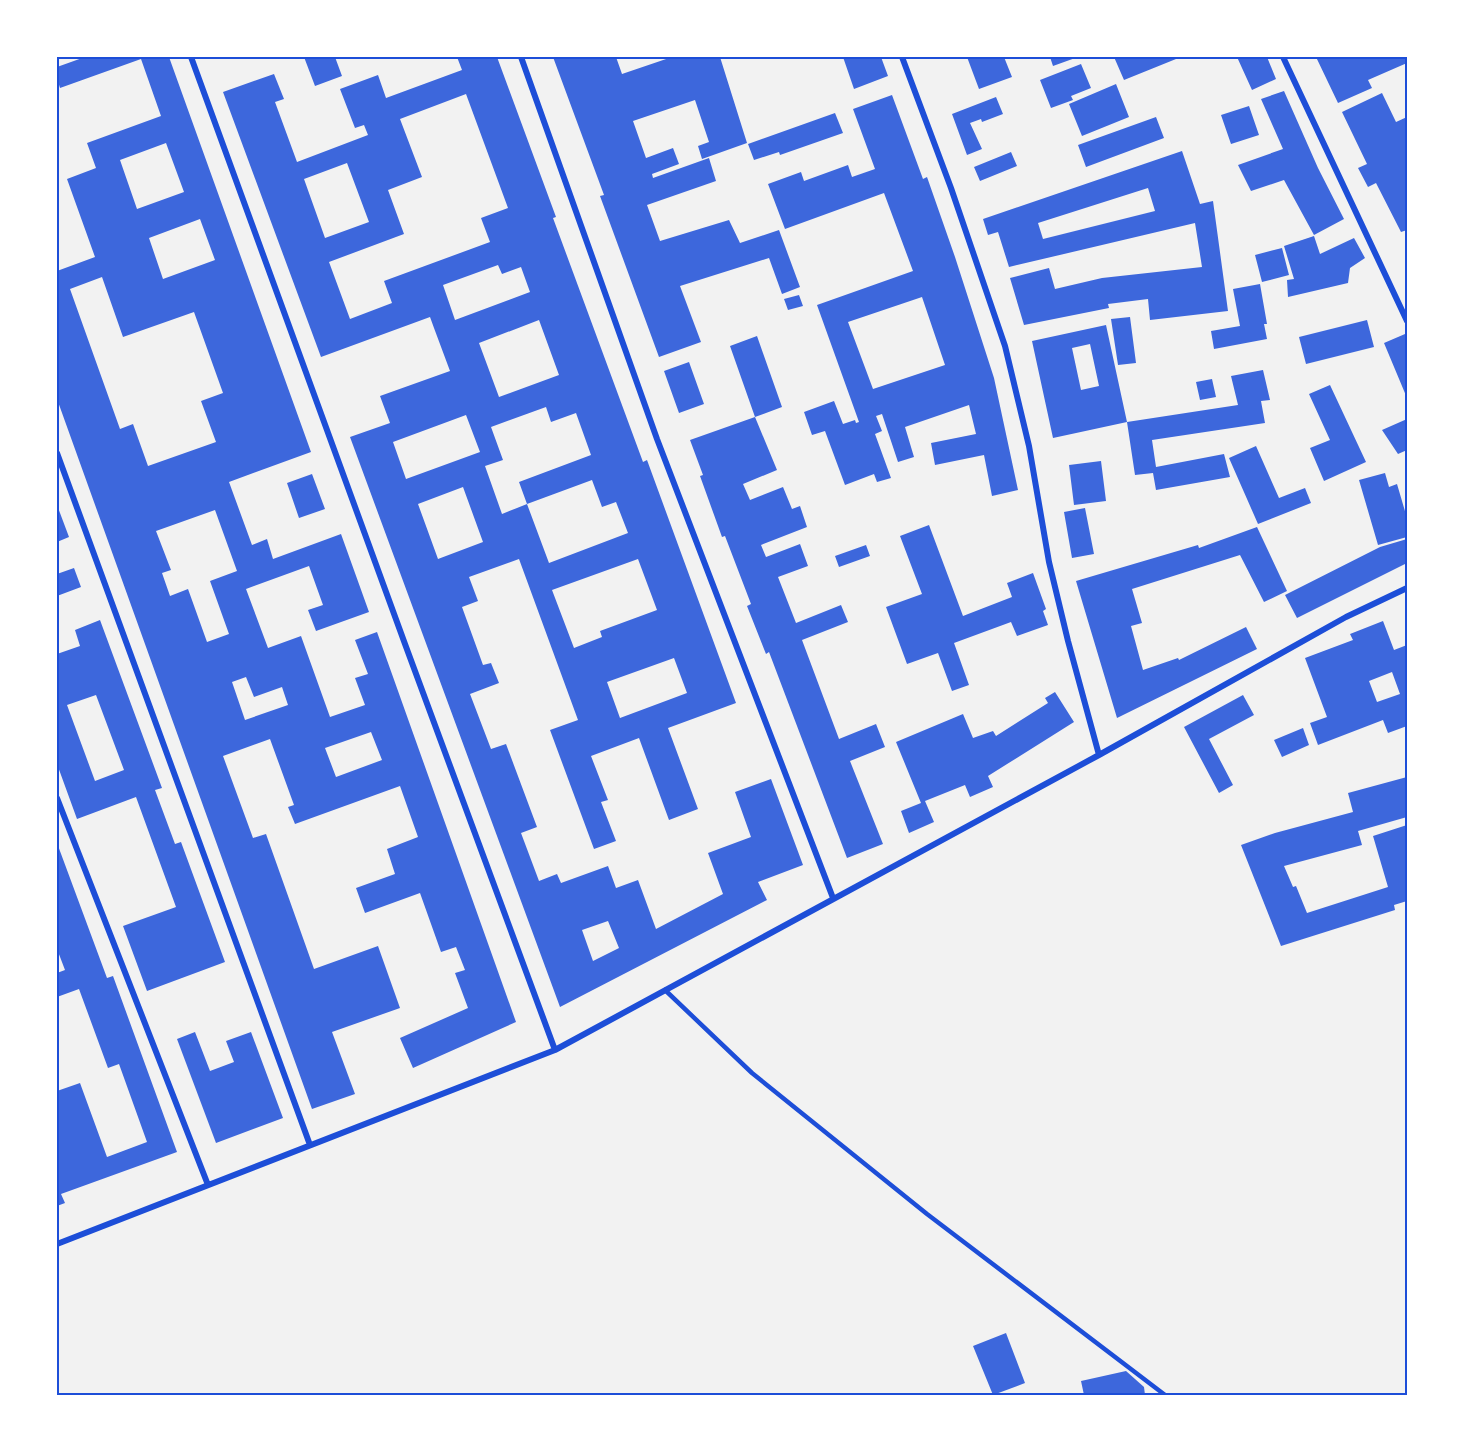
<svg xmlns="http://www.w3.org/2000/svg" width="1464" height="1452" viewBox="0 0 1464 1452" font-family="Roboto,sans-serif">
  <rect width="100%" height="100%" fill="#f2f2f2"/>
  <path fill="#3d67dc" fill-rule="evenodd" d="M85,57H169L311,452L229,482L252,545L267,539L273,559L341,534L369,612L316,631L308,610L323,605L309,566L246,589L268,648L301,636L330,717L365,705L355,678L368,674L355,640L377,632L516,1022L413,1068L400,1038L468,1008L455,973L465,970L456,947L441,952L420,893L365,913L356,888L395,874L387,849L418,837L400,786L295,824L288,807L294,805L270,739L223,756L253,838L266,834L314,969L378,946L400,1008L332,1032L355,1094L312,1109L57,399V271L95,257L67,179L96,168L87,143L161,116L141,59L60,88L57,78V67ZM166,143L184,192L137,209L120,160ZM200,219L215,260L163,279L149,238ZM102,277L123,337L194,312L223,393L201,401L216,442L148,466L133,424L120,429L70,289ZM215,510L237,571L210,581L229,634L207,642L188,589L170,596L162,573L171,570L156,531ZM246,677L254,697L282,687L288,705L245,720L232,682ZM371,732L382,760L336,777L325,748Z
    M304,57H335L342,76L315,86Z
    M457,57H497L556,217L553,218L643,462L647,460L736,703L668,728L698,809L669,820L639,738L591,756L608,800L601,802L616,841L594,849L550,730L578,720L519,559L469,577L478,601L462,607L483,665L491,663L499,683L470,694L491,749L506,744L537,827L521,833L539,881L557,874L561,883L608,866L616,888L638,880L656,929L723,894L708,853L751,837L735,792L771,779L803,865L758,882L767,900L560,1007L350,437L390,423L380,396L450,371L434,328L430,317L321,357L223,92L274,74L284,99L275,102L297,162L368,135L364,125L355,128L340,89L378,75L386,98L462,70ZM466,94L508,208L481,218L490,242L384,281L392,303L350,319L329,262L404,234L388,190L422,177L400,119ZM347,163L369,222L325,238L304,179ZM498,265L502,274L521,267L530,292L455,320L443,285ZM539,320L559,375L499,397L479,343ZM546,407L551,422L576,413L591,455L519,482L527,504L592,480L602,507L616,502L628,533L549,563L527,504L502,514L485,466L503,460L491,427ZM466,415L480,452L406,479L393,442ZM463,487L483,542L438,559L418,504ZM638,559L657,610L600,631L602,637L574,648L552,590ZM674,658L687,693L620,718L607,682ZM608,921L619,948L593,961L582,930Z
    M553,57H616L622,74L672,57H720L747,143L702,159L698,146L709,142L695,100L633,121L646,158L673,148L679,164L652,174L653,178L709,158L716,181L647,205L660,241L729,220L740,243L779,230L800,287L782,294L769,258L680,286L701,342L659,357L600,196L604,195Z
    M843,57H881L888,76L854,89Z
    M967,57H1004L1012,77L979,89Z
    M1050,57H1078L1053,66Z
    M1114,57H1176V59L1124,80Z
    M1237,57H1267L1276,79L1252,90Z
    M1316,57H1407V63L1368,80L1372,88L1338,103Z
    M1081,64L1091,88L1071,96L1073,100L1051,108L1040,80Z
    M1116,84L1129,117L1082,136L1069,104Z
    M1284,91L1318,168L1344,219L1314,235L1284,180L1251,191L1238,165L1283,149L1261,99Z
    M1382,93L1396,122L1407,117V230L1401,232L1376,183L1368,187L1358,168L1367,164L1342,112Z
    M892,95L923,179L927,177L955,257L994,378L1018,490L992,496L984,455L935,465L931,443L976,434L969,405L905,427L914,457L898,462L882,414L876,416L882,431L875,434L891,478L877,482L874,474L845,485L825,431L812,435L804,412L834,401L843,424L855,420L856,423L859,422L817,305L913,271L884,193L785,229L768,184L801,172L804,181L848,165L852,177L875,169L853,109ZM922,297L945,365L873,389L848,322Z
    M996,97L1003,114L982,122L981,119L970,123L982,149L967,155L952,114Z
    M1249,106L1259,135L1231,144L1221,115Z
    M835,113L843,133L780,155L779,152L754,160L748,144Z
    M1156,117L1164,138L1086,167L1078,145Z
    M1182,151L1200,204L1213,201L1228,311L1150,320L1148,299L1108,304L1109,308L1024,325L1010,278L1049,268L1055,289L1102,278L1202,267L1195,223L1009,267L998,232L988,235L983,219ZM1148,188L1155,211L1043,239L1038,223Z
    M1011,152L1017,166L980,181L974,167Z
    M1314,236L1320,254L1354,238L1365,258L1350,268L1348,283L1288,297L1287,280L1294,279L1284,246Z
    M1282,248L1289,275L1262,282L1255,255Z
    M1260,284L1267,324H1264L1267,339L1214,349L1211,331L1240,326L1233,289Z
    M799,295L803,306L788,310L784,299Z
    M1130,317L1136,363L1118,365L1111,319Z
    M1367,320L1374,347L1306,364L1299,337Z
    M1106,325L1127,422L1053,438L1032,341ZM1090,344L1099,386L1081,390L1072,348Z
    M1405,334L1407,340V398L1384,343Z
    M757,336L782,407L755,417L730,346Z
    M689,362L704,404L679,413L664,371Z
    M1263,370L1270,400L1261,401L1265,423L1152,440L1156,467L1224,454L1230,477L1156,490L1153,473L1135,475L1127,422L1238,405L1231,376Z
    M1212,379L1216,397L1200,400L1196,382Z
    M1330,385L1366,462L1324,481L1310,448L1330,440L1309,394Z
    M755,417L777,470L743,484L750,500L783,487L792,509L800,506L807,527L761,545L766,557L800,544L808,566L778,577L796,623L841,605L848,622L802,640L839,739L876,724L885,747L850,761L883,844L847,858L769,652L766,654L747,606L751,604L725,536L722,537L700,476L703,475L690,440Z
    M1407,419V450L1398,454L1382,430Z
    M1256,446L1279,498L1305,488L1311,503L1258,524L1229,458Z
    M1101,461L1106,501L1074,505L1069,465Z
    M1385,473L1389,487L1397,484L1407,518V537L1378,545L1359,480Z
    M312,474L325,509L299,518L287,483Z
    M57,505L69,537L57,542Z
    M1085,508L1094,554L1072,558L1064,512Z
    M929,525L963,616L1012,597L1007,583L1033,573L1046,609L1043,611L1048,625L1017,636L1011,622L954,643L969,685L952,691L938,653L907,664L886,607L922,594L900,536Z
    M1257,527L1287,591L1264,602L1240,555L1132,589L1142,623L1131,626L1143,670L1178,658L1179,660L1246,627L1257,649L1117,718L1076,581L1198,545L1199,548Z
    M1407,539V563L1297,618L1285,595L1380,547Z
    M866,545L870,556L839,567L835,556Z
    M74,568L81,587L57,596V574Z
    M100,620L162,788L155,790L175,844L181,842L225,962L147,991L123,926L176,907L136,797L77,819L57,764V654L80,646L75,630ZM96,695L124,770L95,781L67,705Z
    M1383,621L1394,650L1407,645V726L1388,733L1383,720L1318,745L1310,723L1327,717L1305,658L1353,640L1350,634ZM1392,672L1400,694L1377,702L1369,681Z
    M1055,692L1074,722L988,776L993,787L970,797L965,785L925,801L934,822L909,833L901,811L921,803L896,742L963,714L973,738L993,731L996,736L1048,703L1045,698Z
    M1243,695L1254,715L1209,739L1233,785L1219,793L1184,727Z
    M1303,728L1309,745L1282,757L1274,740Z
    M1407,777V817L1358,831L1362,845L1284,866L1293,887L1296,886L1307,913L1388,887L1373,836L1407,825V901L1394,905L1395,910L1281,946L1241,845L1275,833L1353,812L1348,793Z
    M57,843L107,978L113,976L177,1152L61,1194L65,1203L57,1206V1091L80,1083L107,1157L147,1142L119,1064L108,1068L79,989L57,997V973L65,970L57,949Z
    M195,1032L210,1071L234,1062L226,1041L251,1032L283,1118L216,1143L177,1039Z
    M1006,1333L1025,1383L993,1395L973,1346Z
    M1126,1371L1144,1387L1145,1395H1084L1081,1381Z"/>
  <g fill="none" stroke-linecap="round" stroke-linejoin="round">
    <path stroke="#1d4ed8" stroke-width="4.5" d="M665,990L752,1073L927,1214L1165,1395"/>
    <path stroke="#1d4ed8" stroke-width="6" d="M191,57L405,644L555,1050
      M521,57L657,439L833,898
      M902,57L951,188L1005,346L1029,446L1049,562L1068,641L1099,755
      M1283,57L1407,321
      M57,453L310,1145
      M57,798L208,1185
      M57,1244L555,1050L1099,755L1346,617L1407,588"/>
  </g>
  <rect width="1464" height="1452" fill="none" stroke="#ffffff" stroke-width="117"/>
  <rect x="58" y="58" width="1348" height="1336" fill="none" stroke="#1d4ed8" stroke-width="2"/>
</svg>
